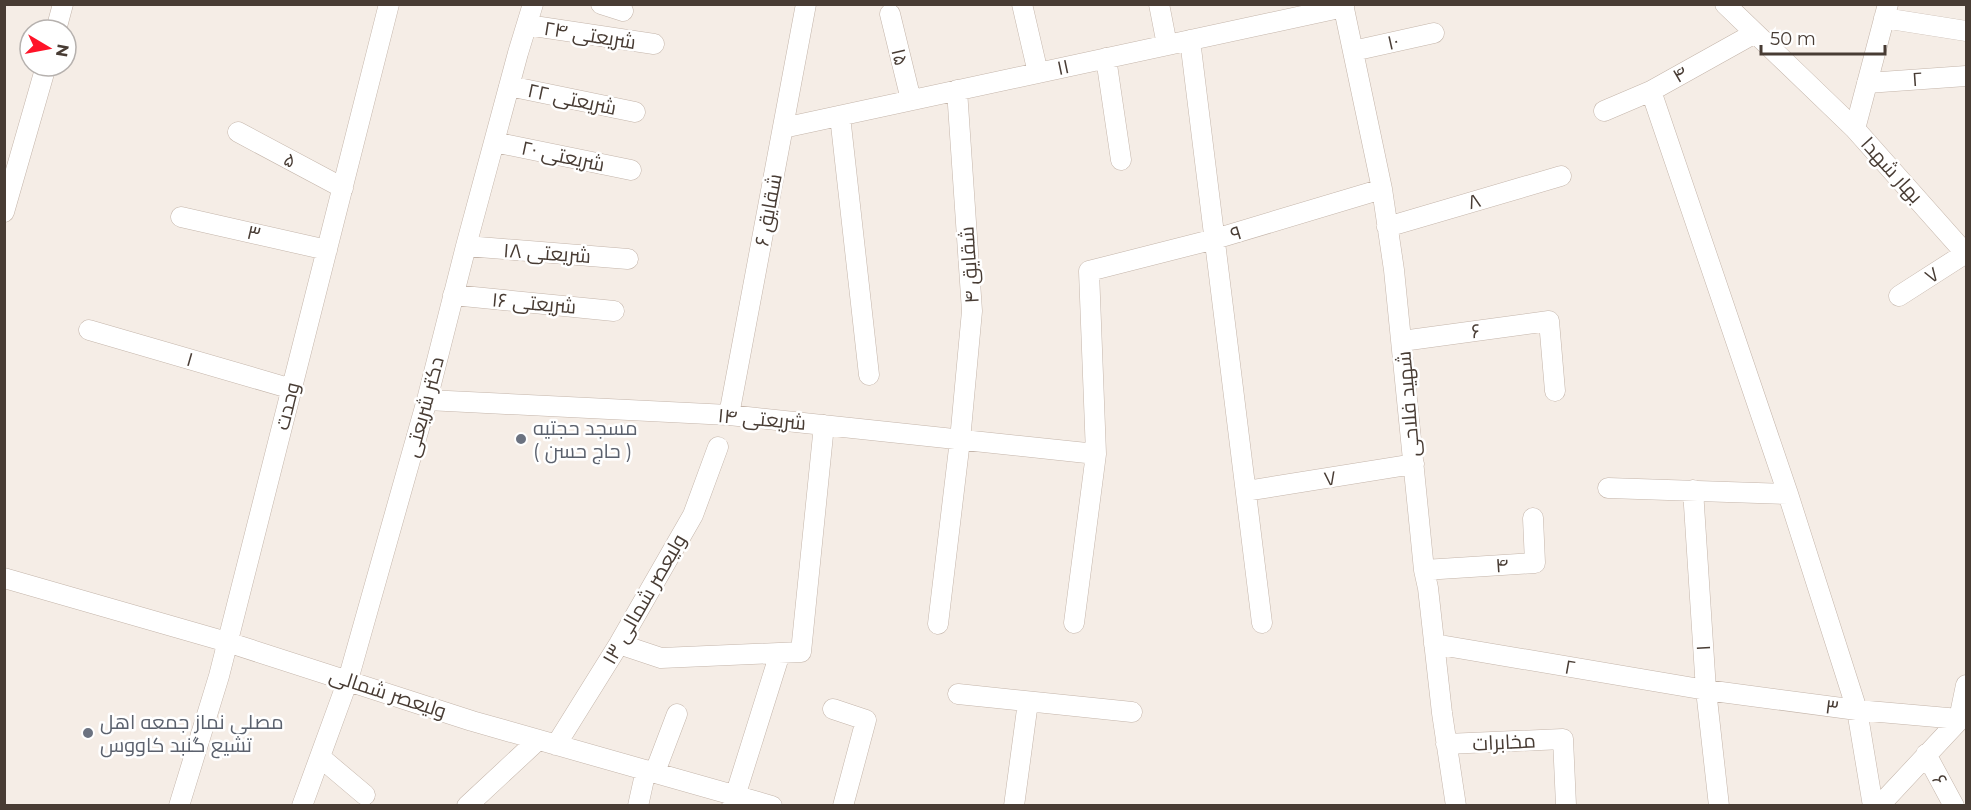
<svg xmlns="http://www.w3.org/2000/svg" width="1971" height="810" viewBox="0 0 1971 810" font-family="Montserrat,Cairo,sans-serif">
  <rect width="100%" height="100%" fill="#f5ede6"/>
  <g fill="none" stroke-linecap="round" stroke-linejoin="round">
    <g stroke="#c4b5aa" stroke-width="21">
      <path id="minor" d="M601,4L623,11
        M1022,4L1038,73
        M1159,4L1167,45
        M1343,4L1382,189L1394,270L1424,570L1428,588L1442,713L1456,806
        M1725,4L1855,129
        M1888,4L1855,129L1966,254
        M890,14L911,100
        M1884,18L1966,31
        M527,25L654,44
        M56,30L63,4
        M1190,40L1262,623
        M1353,51L1434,33
        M1106,58L1121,160
        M1867,83L1966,76
        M509,86L635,112
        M1651,91L1788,494L1857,710L1873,806
        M1604,111L1651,91L1755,33
        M840,116L869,375
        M783,128L1344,7
        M238,132L343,188
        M494,142L631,170
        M4,212L46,66
        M181,217L327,250
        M1387,227L1561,176
        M466,246L628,259
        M453,295L614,311
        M1899,296L1966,253
        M89,330L292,389
        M1402,341L1549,321L1555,391
        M427,400L729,415L1096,454
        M729,415L806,4
        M1608,488L1788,494
        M1693,490L1706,690L1719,806
        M1246,491L1414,464
        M1424,570L1535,563L1533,518
        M4,578L227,642L472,721L772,806
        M1074,623L1096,454L1089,271L1215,239L1382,189
        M938,624L960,440L972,311L957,90
        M619,644L661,658L801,652L824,425
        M1434,644L1706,690L1857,710L1959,719L1966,685
        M958,694L1132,712
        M833,709L866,720L843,806
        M1446,744L1563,739L1566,805
        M556,745L619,644L693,515L718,447
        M1926,754L1954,806
        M320,757L365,795
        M655,772L677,714
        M179,806L219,676L389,4
        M302,806L348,680L427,400L466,246L518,53L533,4
        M467,806L538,740
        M638,806L646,770
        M732,806L780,653
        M1014,806L1028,702
        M1879,806L1965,714"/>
    </g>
    <use href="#minor" stroke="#fff" stroke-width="20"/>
  </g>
  <g fill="#6b7280" stroke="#fff" stroke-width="2">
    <circle cx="521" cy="439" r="6"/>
    <circle cx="88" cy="733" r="6"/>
  </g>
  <g text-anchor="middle" stroke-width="5" stroke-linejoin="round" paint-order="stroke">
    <g font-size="20" fill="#483c34" stroke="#fff">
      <text transform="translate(590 35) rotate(9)" y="7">شریعتی ۲۴</text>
      <text transform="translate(1393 42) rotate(-13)" y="7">۱۰</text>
      <text transform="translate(900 57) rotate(77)" y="7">۱۵</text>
      <text transform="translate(1063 67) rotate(-12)" y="7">۱۱</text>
      <text transform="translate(1680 74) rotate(-30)" y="7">۴</text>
      <text transform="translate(1917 79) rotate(-4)" y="7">۲</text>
      <text transform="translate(572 99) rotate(12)" y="7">شریعتی ۲۲</text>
      <text transform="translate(563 156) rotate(12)" y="7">شریعتی ۲۰</text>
      <text transform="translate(290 160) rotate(28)" y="7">۵</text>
      <text transform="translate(1892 170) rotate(48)" y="7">بهار شهدا</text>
      <text transform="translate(1474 201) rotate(-16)" y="7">۸</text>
      <text transform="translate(768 210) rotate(-79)" y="7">شقایق ۶</text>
      <text transform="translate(254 233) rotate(13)" y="7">۳</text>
      <text transform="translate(1236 233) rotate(-17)" y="7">۹</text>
      <text transform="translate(547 253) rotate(4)" y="7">شریعتی ۱۸</text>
      <text transform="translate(969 265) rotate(-94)" y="7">شقایق ۴</text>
      <text transform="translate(1932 275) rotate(-33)" y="7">۷</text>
      <text transform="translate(534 303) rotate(5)" y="7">شریعتی ۱۶</text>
      <text transform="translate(1476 331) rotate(-8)" y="7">۶</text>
      <text transform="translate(190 359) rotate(16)" y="7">۱</text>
      <text transform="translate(1408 404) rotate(-95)" y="7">شهید فلاحی</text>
      <text transform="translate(287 406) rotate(-76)" y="7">وحدت</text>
      <text transform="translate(424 407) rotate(-75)" y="7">دکتر شریعتی</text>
      <text transform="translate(762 419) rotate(5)" y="7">شریعتی ۱۴</text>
      <text transform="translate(1330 478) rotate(-9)" y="7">۷</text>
      <text transform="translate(1502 565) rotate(-4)" y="7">۴</text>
      <text transform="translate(644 599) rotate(-60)" y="7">ولیعصر شمالی ۱۳</text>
      <text transform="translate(1703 648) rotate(-94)" y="7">۱</text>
      <text transform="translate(1570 667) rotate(10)" y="7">۲</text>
      <text transform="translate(388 693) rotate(18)" y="7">ولیعصر شمالی</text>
      <text transform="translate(1832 707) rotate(7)" y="7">۳</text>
      <text transform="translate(1504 742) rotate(-3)" y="7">مخابرات</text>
      <text transform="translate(1940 780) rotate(62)" y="7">۶</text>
    </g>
    <g font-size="20" fill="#5b616d" stroke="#fff" text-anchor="start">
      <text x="533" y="435">مسجد حجتیه<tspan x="533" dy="23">( حاج حسن )</tspan></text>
      <text x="100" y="729">مصلی نماز جمعه اهل<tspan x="100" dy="23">تشیع گنبد کاووس</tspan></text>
    </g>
  </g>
  <rect width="1971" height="810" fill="none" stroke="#483c34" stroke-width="12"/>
  <g transform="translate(48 48) rotate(100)"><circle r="28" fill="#ffffff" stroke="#b6b1ae" stroke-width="1.5"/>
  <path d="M0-4.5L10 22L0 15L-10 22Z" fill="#ff1328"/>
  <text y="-9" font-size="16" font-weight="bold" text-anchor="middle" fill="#483c34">N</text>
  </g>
  <path d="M1761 45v9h124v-9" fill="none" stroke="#483c34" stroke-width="3"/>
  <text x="1770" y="45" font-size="18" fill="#483c34" stroke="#ffffff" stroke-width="4.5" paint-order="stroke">50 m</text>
</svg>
